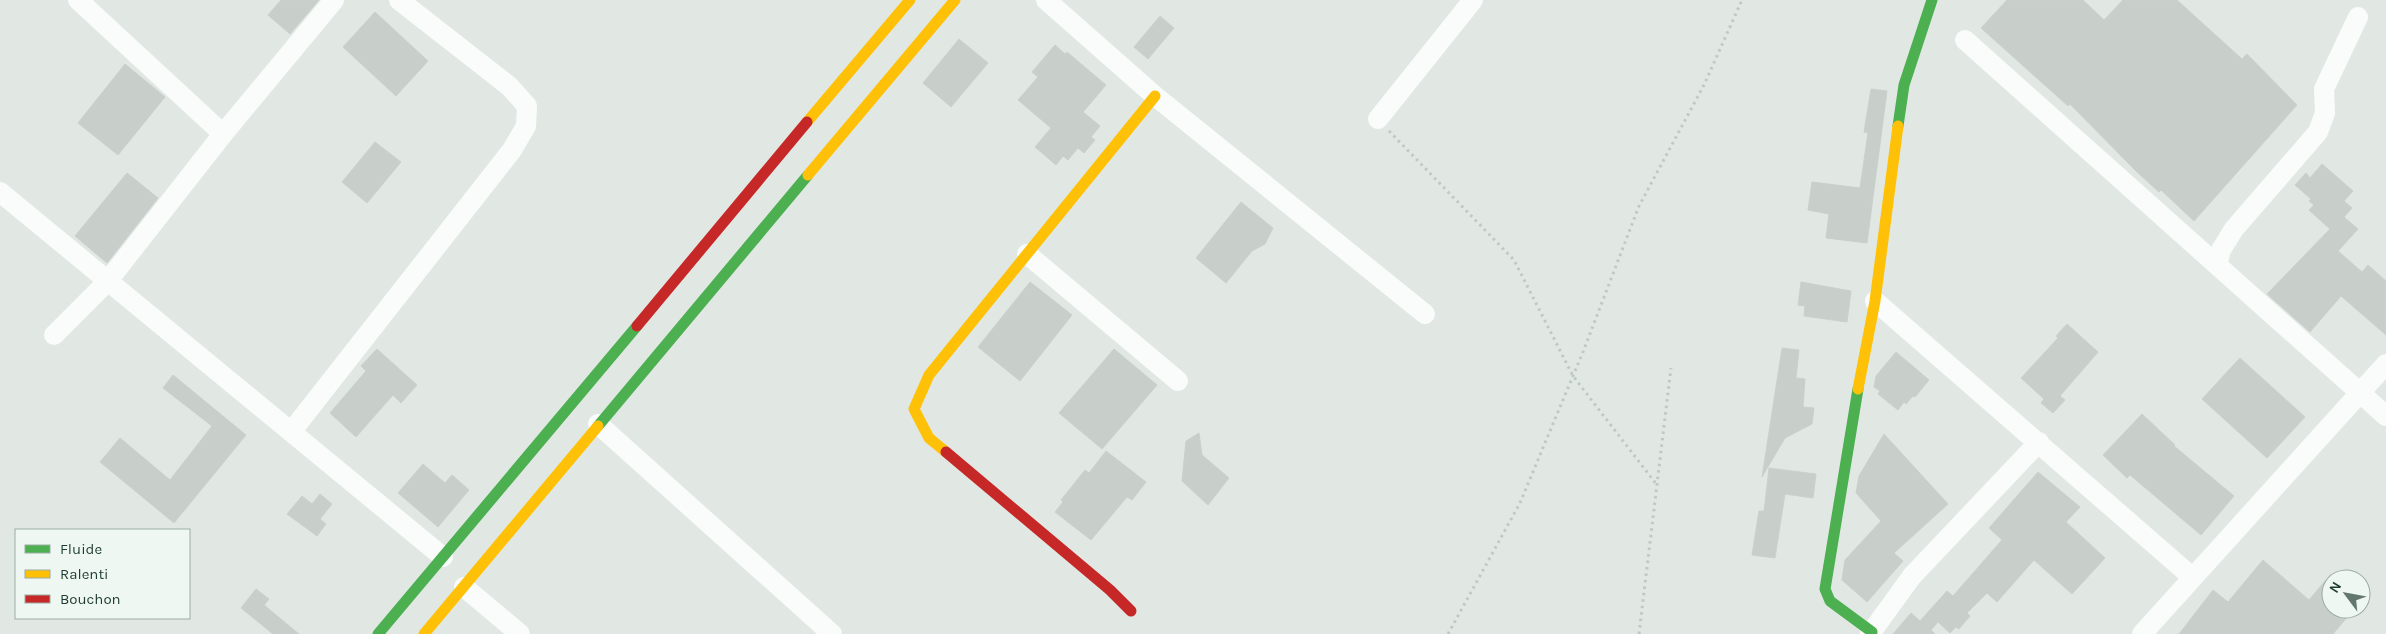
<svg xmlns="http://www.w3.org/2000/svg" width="2386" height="634" viewBox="0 0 2386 634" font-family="Karla,sans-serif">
  <rect width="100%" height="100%" fill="#e1e8e4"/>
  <path fill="#c8cfcb" stroke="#cad1cd" d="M281,0H319L290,34L268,15Z
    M2007,0H2083L2104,20L2123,0H2177L2242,59L2247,54L2297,105L2194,221L2161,190L2159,192L2137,172L2070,104L2068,106L1981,28Z
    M375,12L428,61L396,96L343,47Z
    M1160,16L1174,28L1148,59L1134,47Z
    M959,39L988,63L951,107L923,83Z
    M1055,45L1065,54L1067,52L1106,85L1083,112L1100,126L1091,137L1095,140L1084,153L1078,148L1068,160L1063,156L1056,165L1035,147L1051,128L1018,100L1038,77L1032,72Z
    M125,64L165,97L118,155L78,123Z
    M1871,89L1887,91L1867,243L1826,238L1829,214L1808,210L1812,182L1860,188L1868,133L1864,132Z
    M375,142L401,162L367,203L342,182Z
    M2322,164L2353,191L2344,201L2352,208L2344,217L2358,229L2338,251L2362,272L2368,265L2386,281V335L2341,296L2310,332L2267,294L2330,229L2309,210L2314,205L2309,201L2311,199L2295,185L2306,173L2310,178Z
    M127,173L158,198L107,263L75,236Z
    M1241,202L1273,228L1265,244L1252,251L1226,283L1196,258Z
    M1030,282L1072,315L1020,381L978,347Z
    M1801,282L1851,291L1847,322L1804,316L1805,306L1798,305Z
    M2067,324L2098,352L2060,396L2065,400L2053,413L2041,403L2044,399L2021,378L2058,338L2056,336Z
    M1782,348L1799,350L1796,378L1805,379L1803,407L1814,408L1812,424L1785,438L1762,477Z
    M377,349L417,385L401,403L393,395L356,437L330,413L366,371L361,366Z
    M1114,349L1157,385L1102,449L1059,413Z
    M1896,352L1929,380L1915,397L1913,396L1906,404L1904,402L1898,410L1878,394L1880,391L1874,387L1876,376Z
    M2240,358L2305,417L2267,458L2202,399Z
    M173,375L246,435L174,523L100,462L120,438L170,480L212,426L163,388Z
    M2142,414L2175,445L2174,446L2234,496L2201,535L2130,475L2127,478L2103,455Z
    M1199,433L1202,455L1229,478L1208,505L1182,481L1186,441Z
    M1884,434L1948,504L1894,553L1903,561L1867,602L1842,580L1845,560L1881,521L1856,493L1859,476Z
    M1106,451L1146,482L1132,500L1127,497L1091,540L1055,512L1063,502L1061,500L1085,470L1089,473Z
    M423,464L445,483L452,475L469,490L438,527L398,493Z
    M1769,468L1816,474L1813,498L1785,494L1775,558L1752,555L1759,511H1764Z
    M2038,472L2080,507L2066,522L2105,558L2072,594L2034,560L1997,602L1987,593L1967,613L1970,616L1959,629L1956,627L1950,633L1938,622L1931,630L1935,634H1893L1911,613L1920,621L1947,591L1953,596L2002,540L1989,528Z
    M320,494L332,504L320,519L326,524L317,536L287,514L302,496L312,504Z
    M2263,560L2309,600L2331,574V609H2354L2333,634H2179L2213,590L2228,602Z
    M256,589L269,599L264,605L299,634H273L241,608Z"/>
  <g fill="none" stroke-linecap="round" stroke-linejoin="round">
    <path stroke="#bec8c5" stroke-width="3" stroke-dasharray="2.5 4" stroke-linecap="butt" d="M1389,131L1514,260L1573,376L1657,485
      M1448,634L1520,503L1583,352L1639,206L1704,85L1742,0
      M1639,634L1671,368"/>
    <path stroke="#fafcfb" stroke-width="20" d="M78,0L223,134
      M1046,0L1155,96L1425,314
      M1965,40L2386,416
      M1378,119L1473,0
      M0,192L443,557
      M1027,254L1178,381
      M2217,265L2221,250L2234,229L2318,132L2325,113L2324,89L2358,17
      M1875,301L2192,577
      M54,335L107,282L223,134L334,0
      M598,424L832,634
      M291,432L512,150L526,126L527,106L509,86L399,0
      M464,587L520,634
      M1870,634L1912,576L2039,442
      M2142,634L2386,364"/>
    <path stroke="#4caf50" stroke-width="11" d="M1898,126L1904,85L1932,0
      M1858,389L1825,589L1830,601L1872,632
      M598,426L808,175
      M378,634L637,326"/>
    <path stroke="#ffc107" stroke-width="11" d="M807,122L910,0
      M808,175L955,0
      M1858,389L1875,301L1898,126
      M946,452L929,438L914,409L929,375L1155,96
      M424,634L598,426"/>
    <path stroke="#c62828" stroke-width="11" d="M637,326L807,122
      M946,452L1110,590L1131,611"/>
  </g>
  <rect x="15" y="529" width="175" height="90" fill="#eef7f2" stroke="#9baca4"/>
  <rect x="25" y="545" width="25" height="8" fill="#4caf50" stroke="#9baca4"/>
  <text x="60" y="554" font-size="15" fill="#1e3b30">Fluide</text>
  <rect x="25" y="570" width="25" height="8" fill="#ffc107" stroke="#9baca4"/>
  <text x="60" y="579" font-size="15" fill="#1e3b30">Ralenti</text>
  <rect x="25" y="595" width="25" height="8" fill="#c62828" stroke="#9baca4"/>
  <text x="60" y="604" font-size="15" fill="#1e3b30">Bouchon</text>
  <g transform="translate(2346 594) rotate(302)"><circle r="24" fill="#eef7f2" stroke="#9baca4"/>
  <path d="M0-4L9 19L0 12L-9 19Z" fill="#62786f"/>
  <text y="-8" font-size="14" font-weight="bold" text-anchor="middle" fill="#1e3b30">N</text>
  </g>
</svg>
